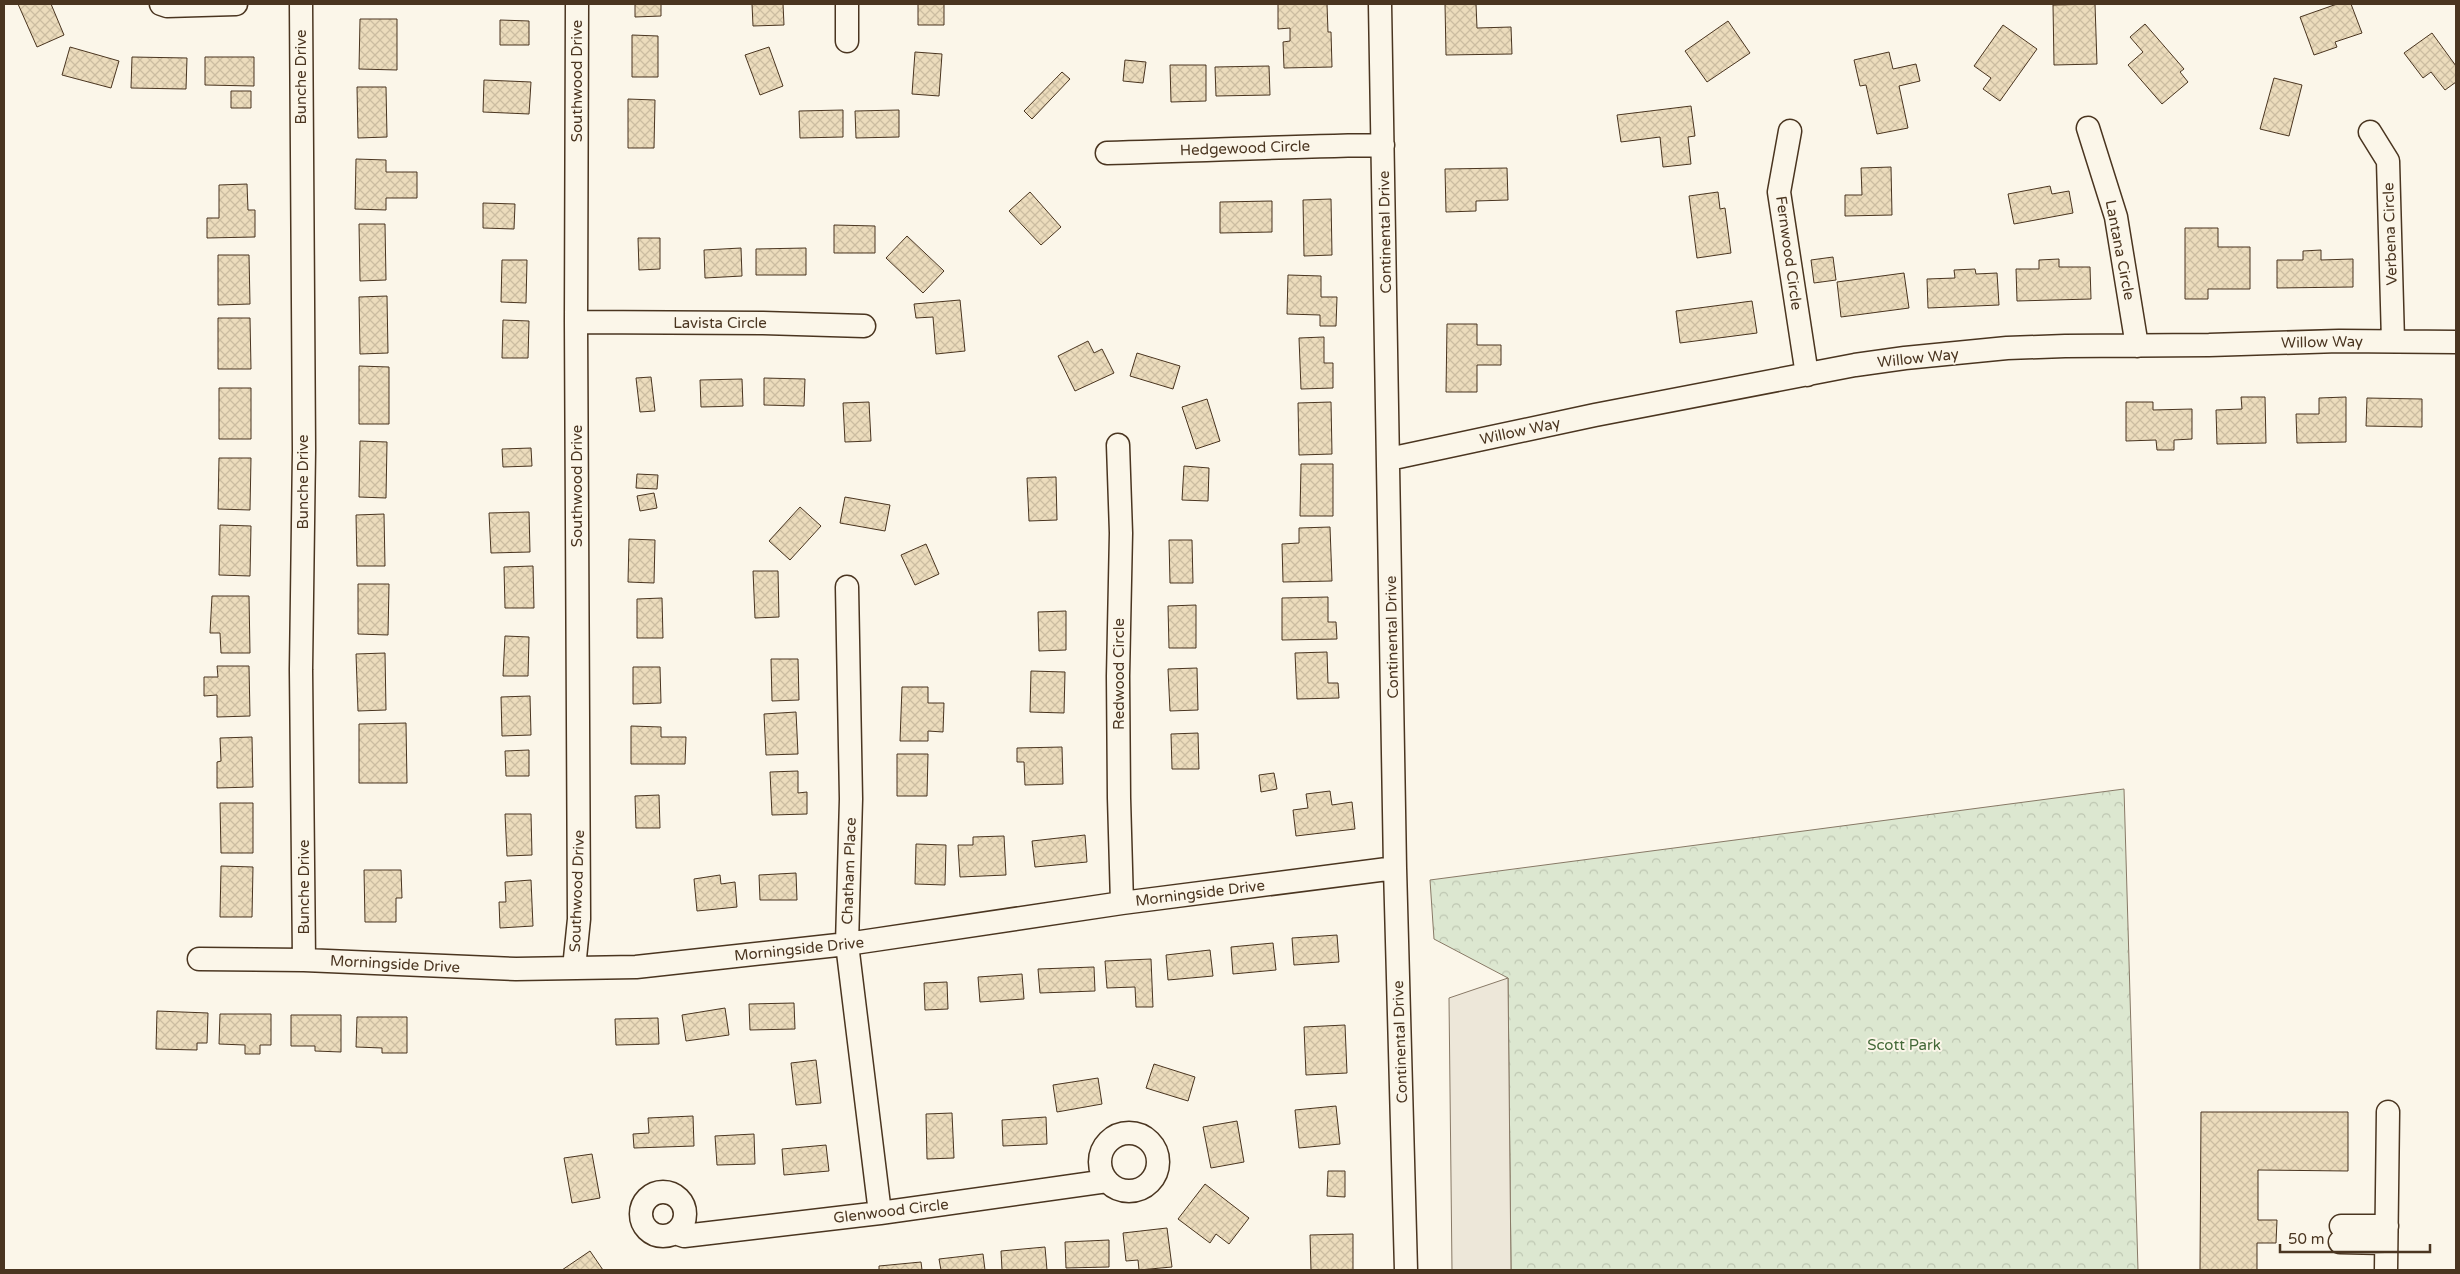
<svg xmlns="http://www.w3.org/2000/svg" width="2460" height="1274" viewBox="0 0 2460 1274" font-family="'Varela Round',sans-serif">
  <defs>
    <pattern id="park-crowns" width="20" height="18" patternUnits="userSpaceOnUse" patternTransform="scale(1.25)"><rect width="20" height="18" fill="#dce7d0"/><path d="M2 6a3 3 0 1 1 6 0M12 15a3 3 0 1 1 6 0" fill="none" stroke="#bec7b2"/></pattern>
    <pattern id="building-cross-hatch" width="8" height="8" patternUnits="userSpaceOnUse" patternTransform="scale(1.25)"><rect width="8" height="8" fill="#ecdcbc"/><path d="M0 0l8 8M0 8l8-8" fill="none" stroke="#ccbda1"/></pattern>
  </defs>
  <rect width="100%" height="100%" fill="#fbf6e9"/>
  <path fill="url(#park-crowns)" stroke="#887966" d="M2124,789L2138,1270H1511L1508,978L1434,939L1430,880Z"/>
  <path fill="#ede7d9" stroke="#887966" d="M1508,978L1511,1270H1452L1449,998Z"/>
  <path fill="url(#building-cross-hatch)" stroke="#4a3520" d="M18,4H51L64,35L37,47Z
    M635,4H661V16L635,17Z
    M752,4H783L784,25L753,26Z
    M918,4H944V25H918Z
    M1278,4H1327L1328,32H1331L1332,67L1284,68L1283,42L1290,41V28L1278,29Z
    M1445,4H1476L1477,28L1511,27L1512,54L1446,55Z
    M2095,4L2097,64L2054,65L2053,5Z
    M2337,4H2351L2362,33L2335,42L2337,47L2314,55L2300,17Z
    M360,19H397V70L359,69Z
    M500,20L529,21V45H500Z
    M1728,21L1750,53L1707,82L1685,51Z
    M2145,24L2184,69L2180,72L2188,82L2162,104L2128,65L2143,52L2130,37Z
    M2003,25L2037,49L2000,101L1983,89L1991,78L1974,66Z
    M2432,33L2456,66V82L2445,90L2431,72L2423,78L2404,53Z
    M632,35L658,36V77H632Z
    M70,47L119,61L111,88L62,75Z
    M769,47L783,86L760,95L745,55Z
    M915,52L942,54L939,96L912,94Z
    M1889,52L1893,69L1916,64L1920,81L1899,86L1908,128L1877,134L1866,85L1860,86L1854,60Z
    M132,57L187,58L186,89L131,88Z
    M205,57H254V86L205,85Z
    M1125,60L1146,62L1143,83L1123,81Z
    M1170,65H1206V101L1171,102Z
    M1269,66L1270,95L1216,96L1215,67Z
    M1062,72L1070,79L1032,119L1024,111Z
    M2274,78L2302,85L2289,136L2260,129Z
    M484,80L531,82L529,114L483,112Z
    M357,87H386L387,137L358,138Z
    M231,91H251V108H231Z
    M628,99L655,100L654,148H628Z
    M1691,106L1695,136L1688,137L1691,164L1663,167L1660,137L1621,142L1617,115Z
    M843,110V137L800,138L799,111Z
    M899,110V137L856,138L855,111Z
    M356,159L386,160V172H417V198H386V210L355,209Z
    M1891,167L1892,215L1845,216V195H1862L1861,168Z
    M1507,168L1508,200L1476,201V211L1446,212L1445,169Z
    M247,184L248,210H255V237L207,238V218H219V185Z
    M2050,186L2052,194L2069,191L2073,213L2014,224L2008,194Z
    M1030,192L1061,227L1041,245L1009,211Z
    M1718,192L1720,209L1725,208L1731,253L1697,258L1689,196Z
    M1331,199L1332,255L1304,256L1303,200Z
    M1272,201V232L1220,233V202Z
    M483,203L515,204L514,229L483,228Z
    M359,224H385L386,280L360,281Z
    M834,225L875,226V253H834Z
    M2185,228H2218V247H2250V289H2208V299H2185Z
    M907,236L944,271L923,293L886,258Z
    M638,238H660V269L639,270Z
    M741,248L742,276L705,278L704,250Z
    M806,248V275H756V249Z
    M2321,250V260L2353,259V287L2277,288V260H2303V251Z
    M218,255H249L250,304L218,305Z
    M1833,257L1836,280L1814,283L1811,260Z
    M2059,259V267H2090L2091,299L2017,301L2016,269H2039V260Z
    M502,260H527L526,303L501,302Z
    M1975,269L1976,274L1997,273L1999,305L1928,308L1927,279L1955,278L1954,270Z
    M1904,273L1909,308L1841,317L1837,282Z
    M1288,275L1321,276V297H1337L1336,326H1320V315L1287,314Z
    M387,296L388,353L360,354L359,297Z
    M960,300L965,351L936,354L933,317L916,318L914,304Z
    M1752,301L1757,333L1680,343L1676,311Z
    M218,318H250L251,369H218Z
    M503,320L529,321L528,358H502Z
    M1447,324H1477V345H1501V365H1477V392H1446Z
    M1324,337V363H1333V388L1301,389L1299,338Z
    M1088,341L1094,353L1102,349L1114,373L1075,391L1058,356Z
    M1137,353L1180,366L1173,389L1130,376Z
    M359,366L389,367V424H359Z
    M651,377L655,411L640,412L636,378Z
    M764,378L805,379L804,406L764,405Z
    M742,379L743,406L701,407L700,380Z
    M219,388H251V439H219Z
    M2241,397H2265L2266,443L2217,444L2216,410L2242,409Z
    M2346,397V442L2297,443L2296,414H2319V398Z
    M2367,398L2422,399V427L2366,426Z
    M1207,399L1220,441L1196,449L1182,407Z
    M869,402L871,441L845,442L843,403Z
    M1331,402L1332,454L1299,455L1298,403Z
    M2126,402H2153V410L2192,409V439L2174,440V450H2157L2156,440L2126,441Z
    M360,441L387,442L386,498L359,497Z
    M531,448L532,466L503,467L502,449Z
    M219,458H251L250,510L218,509Z
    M1301,464H1333V516H1300Z
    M1184,466L1209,468L1208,501L1182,500Z
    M637,474L658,475L657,489L636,488Z
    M1056,477L1057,520L1029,521L1027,478Z
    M654,493L657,508L640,511L637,496Z
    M845,497L890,505L885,531L840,523Z
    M800,507L821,526L790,560L769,541Z
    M529,512L530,552L491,553L489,513Z
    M384,514L385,566H357L356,515Z
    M220,525L251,526L250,576L219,575Z
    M1330,527L1332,581L1283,582L1282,544L1299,543V528Z
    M629,539L655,540L654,583L628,582Z
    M1169,540H1192L1193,583H1170Z
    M926,544L939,574L915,585L901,555Z
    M533,566L534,608H505L504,567Z
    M753,571H778L779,617L755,618Z
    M358,584H389L388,635L358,634Z
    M212,596H249L250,653H221L220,633H210Z
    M1328,597V622H1336L1337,639L1282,640V598Z
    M662,598L663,638H637V599Z
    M1196,605V648H1169L1168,606Z
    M1066,611V650L1039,651L1038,612Z
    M505,636L529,637L528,676H503Z
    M1327,652L1328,683H1338L1339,698L1297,699L1295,653Z
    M385,653L386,710L358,711L356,654Z
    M771,659H798L799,700L772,701Z
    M217,666H249L250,716L217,717V695L204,696V677H218Z
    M633,667H660L661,703L633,704Z
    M1197,668L1198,710L1170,711L1168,669Z
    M1031,671L1065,672L1064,713L1030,712Z
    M902,687H928V703H944L943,732L928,731V741H900Z
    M530,696L531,735L502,736L501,697Z
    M796,712L798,754L766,755L764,714Z
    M406,723L407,783H359V724Z
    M631,726L661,727V737H686L685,764H631Z
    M1198,733L1199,769H1172L1171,734Z
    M252,737L253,787L217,788V762L221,761L220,738Z
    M1062,747L1063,784L1025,785L1024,762H1017V748Z
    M529,750V776H506L505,751Z
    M897,754H928L927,796H897Z
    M798,771V793L807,792V814L772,815L770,772Z
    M1274,773L1277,789L1261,792L1259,775Z
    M1330,791L1332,805L1352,802L1355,829L1296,836L1293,810L1308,808L1306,794Z
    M659,795L660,828H636L635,796Z
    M220,803H253V853H221Z
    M505,814H531L532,855L507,856Z
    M1085,835L1087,862L1035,867L1032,841Z
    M1004,836L1006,875L960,877L958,845H973V837Z
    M916,844L946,845L945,885L915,884Z
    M221,866L253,867L252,917H220Z
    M364,870H401L402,898H396V922H365Z
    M796,873L797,900H760L759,875Z
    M720,875L721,884L735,882L737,907L697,911L694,879Z
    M531,880L533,926L500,928L499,902H506L505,882Z
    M1337,935L1339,962L1294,965L1292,938Z
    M1273,943L1276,970L1233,974L1231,947Z
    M1210,950L1213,976L1168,980L1166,955Z
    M1151,959L1153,1007H1136L1135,987L1107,988L1105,961Z
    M1094,967L1095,991L1040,993L1038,969Z
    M1022,974L1024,999L980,1002L978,977Z
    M947,982L948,1009L925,1010L924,983Z
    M794,1003L795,1029L750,1030L749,1004Z
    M725,1008L729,1035L686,1041L682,1015Z
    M157,1011L208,1013L207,1043H197V1050L156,1049Z
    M220,1014H271V1045H260V1054H245V1045L219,1044Z
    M291,1015H341V1052L315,1051V1046H291Z
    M357,1017H407V1053H382V1048L356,1047Z
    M658,1018L659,1044L616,1045L615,1019Z
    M1345,1025L1347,1073L1306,1075L1304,1027Z
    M816,1060L821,1103L796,1105L791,1063Z
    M1154,1064L1195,1077L1188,1101L1146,1088Z
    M1098,1078L1102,1104L1057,1112L1053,1085Z
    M1336,1106L1340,1144L1299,1148L1295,1110Z
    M2201,1112H2348V1171L2258,1170V1220H2277L2276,1243H2257V1270H2200Z
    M952,1113L954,1158L927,1159L926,1114Z
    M693,1116L694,1146L634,1148L633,1134L649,1133L648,1118Z
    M1046,1117L1047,1144L1003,1146L1002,1120Z
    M1237,1121L1244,1162L1211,1168L1203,1127Z
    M754,1134L755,1164L717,1165L715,1136Z
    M826,1145L829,1171L784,1175L782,1149Z
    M592,1154L600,1198L572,1203L564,1158Z
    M1328,1171H1345V1197L1327,1196Z
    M1205,1184L1249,1218L1229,1244L1216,1234L1210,1243L1178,1219Z
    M1167,1228L1172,1267L1139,1270L1138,1260L1126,1261L1123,1233Z
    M1353,1234V1270H1311L1310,1235Z
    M1109,1240V1267L1066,1268L1065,1242Z
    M1045,1247L1047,1270H1002L1001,1251Z
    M590,1251L603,1270H562Z
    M983,1254L985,1270H941L939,1259Z
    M921,1262L922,1270H879V1266Z"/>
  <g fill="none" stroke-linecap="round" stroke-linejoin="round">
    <g stroke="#4a3520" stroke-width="25">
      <path id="minor" d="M161,4L167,6L236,4
        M301,4L304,450L301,670L304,960
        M847,4V41
        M1380,4L1395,868L1406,1270
        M2088,128L2116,217L2137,346
        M1790,131L1779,192L1807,375
        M2370,132L2388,161L2393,341
        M1107,153C1199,151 1291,146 1383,145
        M576,322L763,323L864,326
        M1118,445L1121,533L1118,676L1119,798L1122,903
        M1389,459L1595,415L1855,365L1905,358L2007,348L2065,346L2209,345L2339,341L2456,342
        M847,587L851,799L847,944L880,1213
        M199,959L304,960L516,969L636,967L847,944L1122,903L1395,868
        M574,968L579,919L576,322L577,4
        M1100 1162a29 29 0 1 1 58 0a29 29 0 1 1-58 0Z
        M641 1214a22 22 0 1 1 44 0a22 22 0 1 1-44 0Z
        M2341,1226H2387
        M675,1233L684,1236L880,1213L1107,1181
        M2340,1242L2386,1243
        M2386,1270L2388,1112"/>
    </g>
    <use href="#minor" stroke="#fbf6e9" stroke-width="22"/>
  </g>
  <g text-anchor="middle" stroke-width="4" stroke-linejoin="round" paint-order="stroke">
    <g font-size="15" fill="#4a3520" stroke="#fbf6e9">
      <text transform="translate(301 77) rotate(-90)" y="5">Bunche Drive</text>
      <text transform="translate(577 81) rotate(-90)" y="5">Southwood Drive</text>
      <text transform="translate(1245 148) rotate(-2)" y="5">Hedgewood Circle</text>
      <text transform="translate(1385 232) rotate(-91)" y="5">Continental Drive</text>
      <text transform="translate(2390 234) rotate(-92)" y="5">Verbena Circle</text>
      <text transform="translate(2120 250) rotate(79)" y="5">Lantana Circle</text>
      <text transform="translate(1789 253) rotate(82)" y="5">Fernwood Circle</text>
      <text x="720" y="328">Lavista Circle</text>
      <text transform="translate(2322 342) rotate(-1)" y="5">Willow Way</text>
      <text transform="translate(1918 358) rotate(-6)" y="5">Willow Way</text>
      <text transform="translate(1520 431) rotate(-12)" y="5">Willow Way</text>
      <text transform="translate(303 482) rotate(-90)" y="5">Bunche Drive</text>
      <text transform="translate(577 486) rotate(-90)" y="5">Southwood Drive</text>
      <text transform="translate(1392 637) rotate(-91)" y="5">Continental Drive</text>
      <text transform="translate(1119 674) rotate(-90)" y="5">Redwood Circle</text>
      <text transform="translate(849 871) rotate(-88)" y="5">Chatham Place</text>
      <text transform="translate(304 887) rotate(-90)" y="5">Bunche Drive</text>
      <text transform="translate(577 891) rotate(-88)" y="5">Southwood Drive</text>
      <text transform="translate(1200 893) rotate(-7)" y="5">Morningside Drive</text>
      <text transform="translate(799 949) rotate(-6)" y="5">Morningside Drive</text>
      <text transform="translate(395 964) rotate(3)" y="5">Morningside Drive</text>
      <text transform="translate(1400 1042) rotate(-92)" y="5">Continental Drive</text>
      <text transform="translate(891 1211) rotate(-7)" y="5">Glenwood Circle</text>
    </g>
    <g font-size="15" fill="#436837" stroke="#fbf6e9">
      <text x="1904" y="1050">Scott Park</text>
    </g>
  </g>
  <rect width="2460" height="1274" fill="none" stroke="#4a3520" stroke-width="10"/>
  <path d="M2280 1244v8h150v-8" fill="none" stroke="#4a3520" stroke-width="2.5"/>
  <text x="2288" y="1244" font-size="15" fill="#4a3520" stroke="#fbf6e9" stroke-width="4" paint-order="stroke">50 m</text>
</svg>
